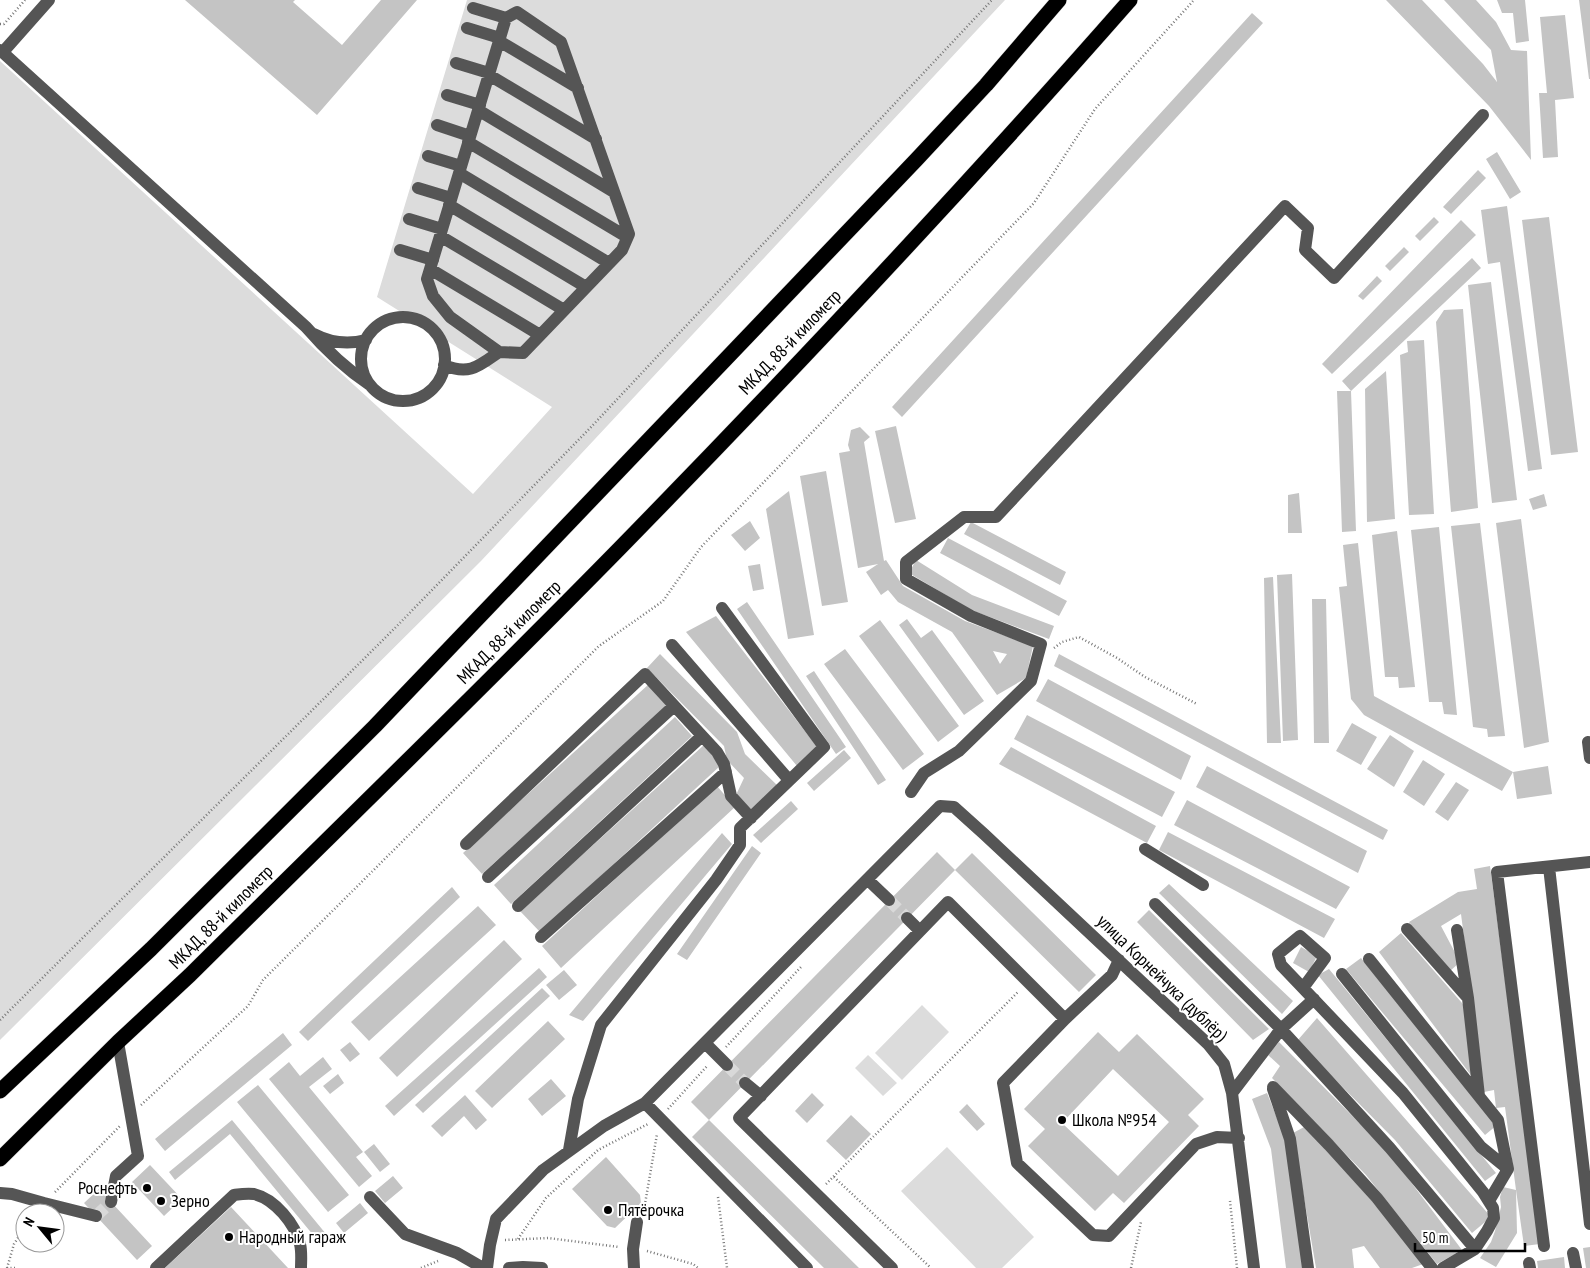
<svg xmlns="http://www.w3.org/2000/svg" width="1590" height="1268" viewBox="0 0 1590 1268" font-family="'PT Sans Narrow',sans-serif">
  <rect width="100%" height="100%" fill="#fff"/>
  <path fill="#dcdcdc" d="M467,0H1005L481,561L0,1040V61L473,494L552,407L377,297Z
    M922,1005L949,1032L902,1080L875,1053Z
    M868,1055L897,1083L883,1096L855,1068Z
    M947,1147L1034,1237L1002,1268H976L901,1191Z"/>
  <path fill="#c4c4c4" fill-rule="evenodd" d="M185,0H295L293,2L342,45L381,0H417L317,115Z
    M1386,0H1422L1483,64L1497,82L1491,50L1444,0H1476L1496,22L1511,50L1527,51L1531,160L1489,106Z
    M1497,0H1525L1529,41L1516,43L1513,13H1502Z
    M1579,0H1590V79H1589Z
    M1252,13L1263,23L902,417L892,407Z
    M1565,15L1574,98L1555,100L1558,157L1543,158L1539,93H1547L1540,17Z
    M1497,152L1521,192L1510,199L1486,159Z
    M1478,170L1486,178L1451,214L1443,207Z
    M1507,206L1542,469L1528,471L1500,262L1488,264L1481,210Z
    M1434,217L1439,222L1420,241L1415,236Z
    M1549,217L1578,452L1551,455L1522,220Z
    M1461,220L1476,235L1332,374L1322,364Z
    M1404,247L1409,252L1390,271L1385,266Z
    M1472,258L1481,268L1351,391L1342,381Z
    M1377,276L1382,281L1363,300L1358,296Z
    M1491,282L1517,500L1492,503L1468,285Z
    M1463,309L1478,508L1451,512L1436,322L1444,310Z
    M1424,340L1434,514L1409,515L1400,355L1408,352L1407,341Z
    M1386,371L1395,519L1367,522L1365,389Z
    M1337,391H1351L1356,531L1342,532Z
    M896,426L916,519L895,523L875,431Z
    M860,427L870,437L864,442L884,561L886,560L903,586L965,621L1033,646L1026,678L997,695L952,632L898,602L888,590L881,595L866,572L878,564L858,568L839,453L850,451L848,445L851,430ZM993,651L1007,654L1000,664Z
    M826,471L848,602L822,606L800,476Z
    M789,491L814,635L788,639L766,509Z
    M1299,493L1302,533H1288V495Z
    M1544,494L1547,506L1533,510L1529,499Z
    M1521,519L1549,742L1524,748L1496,523Z
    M750,521L760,538L745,551L731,535Z
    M971,522L1066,572L1060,585L964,534Z
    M1480,523L1505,736L1488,737L1487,729L1473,727L1451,526Z
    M1439,527L1457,715L1444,714L1442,702H1429L1411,530Z
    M1397,531L1415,687L1399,688L1398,677H1385L1372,535Z
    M948,538L1067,601L1059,616L940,553Z
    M1358,543L1374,696L1513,772L1502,791L1364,715L1351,699L1339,587L1347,586L1343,545Z
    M916,560L972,595L1054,626L1049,639L971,610L909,573Z
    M760,564L764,589L753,591L748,566Z
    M1292,574L1298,740L1283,741L1277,575Z
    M1273,577L1281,743H1267L1264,578Z
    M1312,599H1326L1329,743H1314Z
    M747,602L846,747L836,754L737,609Z
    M716,616L818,748L797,766L686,632Z
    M907,619L921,638L932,630L984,701L964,715L899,625Z
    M880,620L959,726L938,742L859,636Z
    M845,649L924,754L903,770L824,664Z
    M660,654L737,732L745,754L778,786L751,811L736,795L744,778L727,760L724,746L647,668Z
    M1059,654L1388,830L1383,840L1054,666Z
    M814,671L886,780L878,785L806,676Z
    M1048,679L1191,756L1181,780L1036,701Z
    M649,684L668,705L482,874L463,853Z
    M1027,715L1175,792L1162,817L1014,739Z
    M675,717L692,736L511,904L494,885Z
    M1352,723L1377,737L1361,765L1336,751Z
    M1390,735L1414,751L1394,787L1367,769Z
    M704,745L720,766L540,932L520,911Z
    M1011,747L1156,826L1147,843L999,764Z
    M844,750L851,758L814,791L807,783Z
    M1423,760L1445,774L1424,806L1403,792Z
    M1207,766L1367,851L1358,873L1196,787Z
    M1548,766L1552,794L1517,799L1513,772Z
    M1456,782L1469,790L1448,821L1435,812Z
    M717,786L735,807L561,968L542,946Z
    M1187,800L1350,887L1336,909L1174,825Z
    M791,801L798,809L761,843L753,835Z
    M1168,832L1335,919L1324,938L1159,850Z
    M722,833L732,844L583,1021L569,1015Z
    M752,846L761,853L687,960L677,954Z
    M937,852L955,870L709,1120L691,1102Z
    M972,853L1096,975L1079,992L955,870Z
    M1490,866L1540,1244L1524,1246L1516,1190L1517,1233L1496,1267L1480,1258L1491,1242L1495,1231L1501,1207L1500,1197L1503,1187L1516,1190L1505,1107L1496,1108L1494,1090L1484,1092L1461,914L1441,926L1460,962L1449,972L1409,922L1458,892L1477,889L1474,869Z
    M1169,884L1293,1001L1282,1014L1159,893Z
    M452,887L460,897L308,1041L299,1032Z
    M478,906L496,925L369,1041L351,1022Z
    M1149,910L1269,1029L1253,1040L1137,922Z
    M1401,933L1462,1003L1466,1010L1476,1082L1379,952Z
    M504,940L522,959L397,1077L379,1058Z
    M1301,947L1317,956L1309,972L1293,963Z
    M1361,958L1497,1125L1485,1135L1346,969Z
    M539,968L547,977L394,1116L385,1106Z
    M1329,969L1496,1173L1485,1181L1318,975Z
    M564,970L577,985L559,1000L546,985Z
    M542,988L550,996L423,1113L415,1105Z
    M1317,1018L1491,1217L1472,1233L1395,1140L1297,1041Z
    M548,1021L565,1039L492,1108L475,1091Z
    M1098,1032L1119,1052L1137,1034L1204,1099L1188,1115L1199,1126L1124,1203L1113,1193L1095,1211L1028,1146L1045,1129L1024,1109ZM1113,1069L1169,1122L1118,1176L1062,1123Z
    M283,1033L292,1045L165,1151L155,1139Z
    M350,1042L360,1054L350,1062L340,1050Z
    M1279,1042L1389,1153L1462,1250L1437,1264L1366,1175L1272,1078L1280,1066L1268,1055Z
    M323,1057L332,1069L309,1087L363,1152L356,1157L372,1176L359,1187L269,1079L289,1062L300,1076Z
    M338,1074L344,1083L330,1094L323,1086Z
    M551,1079L566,1096L542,1116L528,1099Z
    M258,1085L349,1195L328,1212L237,1102Z
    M812,1093L824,1105L807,1123L795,1111Z
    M1267,1093L1288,1146L1304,1268H1286L1271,1149L1252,1099Z
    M465,1095L487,1120L476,1130L464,1116L442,1137L431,1126Z
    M967,1104L985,1124L977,1131L959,1112Z
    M851,1115L871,1134L846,1160L826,1141Z
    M232,1120L331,1240L323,1247L230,1134L175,1180L169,1172Z
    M709,1120L859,1268H824L692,1137Z
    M1306,1126L1426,1263L1412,1268H1380L1364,1246L1352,1249L1354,1268H1316L1293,1133Z
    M374,1144L390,1164L380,1172L364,1152Z
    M606,1157L640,1195L641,1203L615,1228L607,1226L572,1189Z
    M150,1165L182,1199L164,1216L132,1182Z
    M393,1176L403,1188L385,1203L375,1191Z
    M99,1189L152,1246L137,1260L84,1203Z
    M360,1203L368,1213L344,1233L336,1223Z
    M231,1207L288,1268H165Z
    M1590,1247V1268H1586L1583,1248Z
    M1564,1257L1565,1268H1538L1537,1261Z"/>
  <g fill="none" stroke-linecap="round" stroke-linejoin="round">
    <path stroke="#d9d9d9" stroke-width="12" stroke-dasharray="12 6" stroke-linecap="butt" d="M889,900L907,918
      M727,1065L745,1083
      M96,1216L111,1202"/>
    <g stroke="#dbdbdb" stroke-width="16">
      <path id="highway" d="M0,1091L151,949L375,726L916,160L986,85L1059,0
        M0,1159L118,1042L190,975C333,833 479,692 620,548C794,370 965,188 1130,0"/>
    </g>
    <path stroke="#777" stroke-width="2.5" stroke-dasharray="1 2.5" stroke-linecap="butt" d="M0,24H4L25,0
      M1054,648L1062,642L1079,637L1117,658L1145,677L1197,704
      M0,1020L395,628L593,425L992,0
      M726,1047L801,967
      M141,1105L248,1006L263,980L599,646L663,601L701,547L1034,203L1095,109L1194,0
      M668,1109L708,1065
      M834,1177L931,1268
      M826,1184L1018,992
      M55,1192L120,1126
      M718,1197L727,1268
      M1230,1201L1237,1268
      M639,1210L645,1204L657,1134
      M518,1239L546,1198L598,1150L648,1124
      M505,1240L548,1238L619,1247
      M647,1251L693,1264L698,1268
      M7,1268L14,1244L25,1227
      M7,1268H16
      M421,1268L438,1261
      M1131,1268L1141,1222"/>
    <path stroke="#555" stroke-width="12" d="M467,28L500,38
      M499,41L578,88
      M0,50L306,327C325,349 346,369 370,385
      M3,52L49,0
      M456,63L489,73
      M489,75L596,139
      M447,95L480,105
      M478,110L614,192
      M437,125L470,136
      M468,142L627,237
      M428,156L461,166
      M459,173L609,263
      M418,188L451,198
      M449,205L586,287
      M409,219L442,229
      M440,236L564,310
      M400,250L433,260
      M430,269L540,335
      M361 359a42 42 0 1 1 84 0a42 42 0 1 1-84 0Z
      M314,334C331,343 347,345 366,340
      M499,352L450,317L433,296L427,279L506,18
      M444,365C469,376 479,366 499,352L523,353L622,250L629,234L561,42L517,12L506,18L473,8
      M672,645L789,780
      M1588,742L1590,758
      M911,792L924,773L959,751L1031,681L1041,644L971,616L906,579V562L964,517H996L1285,206L1308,228L1305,250L1334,278L1483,115
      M466,844L645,674L717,752L724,764L731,796L751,818
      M1145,849L1203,885
      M1549,867L1590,1224
      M488,877L674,706
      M868,880L889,900
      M1155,904L1281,1029L1390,1148L1475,1249
      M518,906L702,736
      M907,918L920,931
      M1407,929L1468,998
      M1457,930L1468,998L1479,1096
      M541,937L726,772
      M1369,959L1498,1120L1508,1169L1489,1201
      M1342,974L1481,1147L1508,1169
      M1303,988L1325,958L1300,936L1278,954L1281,965L1403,1093L1483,1192L1493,1208L1494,1218L1487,1231L1475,1249L1443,1268
      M1065,1019L1003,1083L1017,1163L1093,1235L1109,1236L1196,1144L1217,1137L1239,1138
      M705,1043L727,1065
      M745,1083L761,1096
      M1273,1087L1329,1145L1377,1198L1432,1268
      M1273,1089L1290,1139L1308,1268
      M1232,1093L1281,1029L1314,999
      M645,1103L807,1268
      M569,1150L578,1099L601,1025L716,880L740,845V828L824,747L722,608
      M0,1193L12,1194L44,1203L96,1216
      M370,1197L405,1234L457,1253L483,1268
      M111,1202L116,1176L138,1156L118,1042
      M1544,1246L1497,872L1590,862
      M1573,1253L1576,1268
      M1529,1263L1530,1268
      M156,1268L234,1195C241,1194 247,1193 254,1194C275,1199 295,1224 300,1244C302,1252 301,1261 301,1268
      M487,1268L490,1245L496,1219L543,1170L604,1126L645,1103L940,806L954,807L984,834L1208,1044L1224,1064L1232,1093L1254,1268
      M509,1268L523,1267L542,1268
      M634,1268L633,1249L637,1222
      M892,1268L739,1118L948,902L1065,1019L1112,975L1119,960"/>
    <use href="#highway" stroke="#000" stroke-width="15"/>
  </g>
  <g fill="#000" stroke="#fff" stroke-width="2">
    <circle cx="1062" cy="1120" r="5"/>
    <circle cx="147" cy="1188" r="5"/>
    <circle cx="161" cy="1201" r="5"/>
    <circle cx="608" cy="1210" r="5"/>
    <circle cx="229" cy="1237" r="5"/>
  </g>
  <g text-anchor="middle" stroke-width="4" stroke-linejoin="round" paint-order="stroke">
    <g font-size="18" fill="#000" stroke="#fff">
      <text transform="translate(790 342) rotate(-46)" y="6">МКАД, 88-й километр</text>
      <text transform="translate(509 632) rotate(-45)" y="6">МКАД, 88-й километр</text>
      <text transform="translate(221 917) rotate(-45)" y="6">МКАД, 88-й километр</text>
      <text transform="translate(1162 978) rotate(44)" y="6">улица Корнейчука (дублёр)</text>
    </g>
    <g font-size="18" fill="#000" stroke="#fff" text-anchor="start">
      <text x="1072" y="1126">Школа №954</text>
      <text x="137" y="1194" text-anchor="end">Роснефть</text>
      <text x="171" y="1207">Зерно</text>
      <text x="618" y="1216">Пятёрочка</text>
      <text x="239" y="1243">Народный гараж</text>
    </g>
  </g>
  <g transform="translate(40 1228) rotate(299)"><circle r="24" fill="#ffffff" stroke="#999999"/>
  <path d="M0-4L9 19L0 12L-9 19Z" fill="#000000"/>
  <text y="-8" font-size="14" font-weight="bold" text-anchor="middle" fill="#000000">N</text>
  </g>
  <path d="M1415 1243v8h110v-8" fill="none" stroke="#000000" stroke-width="2.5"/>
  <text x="1422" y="1243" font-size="15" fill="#000000" stroke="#ffffff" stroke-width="4" paint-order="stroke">50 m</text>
</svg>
